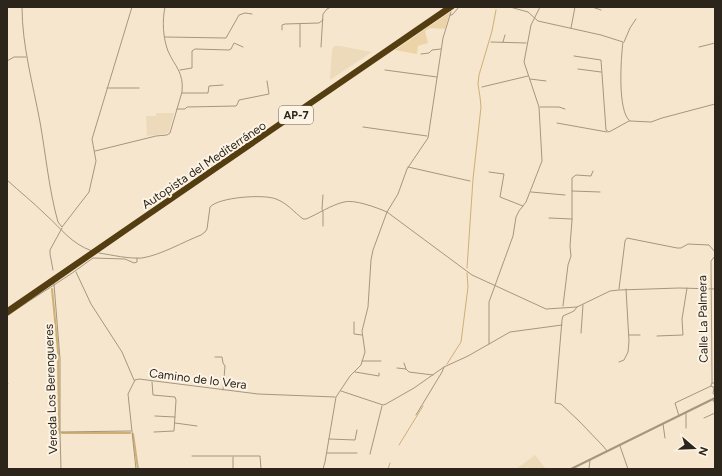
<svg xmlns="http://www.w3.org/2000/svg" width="722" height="476" viewBox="0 0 722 476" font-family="Figtree,sans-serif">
  <rect width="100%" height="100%" fill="#f5e6cd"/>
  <path fill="#eddaba" d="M334,46H340L372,52L330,80L332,50Z
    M156,113H174L169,132L164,134L147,136L146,116H156Z
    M535,455L546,469H529L528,467L525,469H516Z"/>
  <path fill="#edd4a8" d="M450,12L445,29L430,28L425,31L428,43L418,46L417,54L395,50Z"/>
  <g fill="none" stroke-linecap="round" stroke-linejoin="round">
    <path stroke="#d0af75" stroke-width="1" d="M467,268L473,179L481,107L480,97L478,84L479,75L492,31L496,10
      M447,364L461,342L468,287L467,273
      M399,445L423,406
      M388,469L390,463"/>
    <path stroke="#d0af75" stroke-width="2" d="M52,289L58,351L59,433
      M62,433H130
      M133,434L138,469"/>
    <path stroke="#a5977f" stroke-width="1" d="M22,7C22,46 33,84 40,122C46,156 49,190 58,222L62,227L89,192L96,161L92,139L132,7
      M437,7H441
      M492,7H494
      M510,7L528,12L538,21L601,35L623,42C621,57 617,112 630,121
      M592,7L601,10
      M450,15H452L459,7
      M571,28L575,7
      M282,30V25L285,24L319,23L323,20
      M165,37L226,38L239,15L245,13L252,14
      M491,42L526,43
      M503,42L505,35
      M624,42L630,28L636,19
      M300,47V24
      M321,47L323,14L327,9L331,7
      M699,47L715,43
      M421,54L429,53L432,50L441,49
      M574,56L601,60L606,130L609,132L629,121
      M7,61L14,57H26
      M578,69L601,72
      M180,70L192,68V51L195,49L229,50L231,49L234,43L243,47
      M385,70L437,77
      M530,79L546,81
      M482,87L528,76
      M107,88H139
      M182,93H208L209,86L223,85
      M540,107H559L565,109
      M177,109H185L187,107L236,106L237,105L239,100L269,94L267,81
      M630,121L651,122L662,118L715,104
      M557,123L607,132
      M363,127L427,136
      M95,151L156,136L167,135L170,133L182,92C184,72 175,67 168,51C163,38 162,21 165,7
      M408,167L470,181
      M489,172L504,174L500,197L523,206
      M7,180C20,192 34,203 46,215C62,229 70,243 92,251
      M572,191L600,192
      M531,192L565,195
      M549,218L572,219
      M323,226V212L322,209L323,195
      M99,253C112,255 129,259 142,258C161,255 183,242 201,235L205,232L207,229L210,207C219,197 264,194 276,199C287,203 294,212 303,219H306C318,214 331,205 344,202C354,199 378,208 387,212L472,275L546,309L577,307L610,291L619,290L679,288L715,289
      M53,270L50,254V250L62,228
      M76,272L91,304L122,352L134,380
      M54,284L60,359V432L61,469
      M619,289L625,241L627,238L677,248H681L688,244L709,245L715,252
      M563,306L568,265L571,256L570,246L572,220V178L576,175L591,176L593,171
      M577,307L574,311L563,316L562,320L555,403L561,404L579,421L603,446L607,451
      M7,316C35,296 66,279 93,258L125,259L134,263L137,262V258
      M354,322V334L362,335
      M581,333L583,305
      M629,335H640
      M657,336L683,335L682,319L687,288
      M489,344V302L513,236L516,217L519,211L526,202L542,161L539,107L524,62L531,25L540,7
      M215,357H222L223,363L225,366L223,390
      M362,361H381
      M619,362L624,360L628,352L629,341L626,289
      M404,363L406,369
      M397,368L406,369L409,372L433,375
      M355,372L379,376V373
      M135,380L139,379L258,394L335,397
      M135,380L128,394L136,469
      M7,382L8,383
      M152,382L153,395L175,397L176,400L174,431L154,432
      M712,383L711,261L715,256
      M715,383H712L711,385L712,387H715
      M714,388L713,393L715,396
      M341,391L383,405L386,404L414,388L444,367L468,356L510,332L562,325
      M713,400L715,404
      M416,415L442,372L444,367
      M155,416L175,417
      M679,416L675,403L711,386
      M704,418L715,413
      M175,423L197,426
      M663,424L665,438
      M686,428V413
      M61,432L131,431
      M329,439L355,440L357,430
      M620,446L628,469
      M327,453H357
      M370,454L382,406
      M192,456H260L261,469
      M233,457V469
      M323,469L325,462L336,397L350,376L361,365L365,352L362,331L368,307L371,260L373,250L387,212L398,194L407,169L428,138L443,38L451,12
      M589,469L590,460"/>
    <path stroke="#a5977f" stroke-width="2" d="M571,469L715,398"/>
    <path stroke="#543d10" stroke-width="3.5" d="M7,310L448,7
      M7,314L138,223L453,7"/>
  </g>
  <g text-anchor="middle" stroke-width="4" stroke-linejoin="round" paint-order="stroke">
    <rect fill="#fdf4e5" stroke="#6a6358" stroke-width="1" x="279" y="106" width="34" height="18" rx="3"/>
    <g font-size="11" font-weight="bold" fill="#2b251c">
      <text x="296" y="119">AP-7</text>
    </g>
    <g font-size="12" fill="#2b251c" stroke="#fdf4e5">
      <text transform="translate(204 165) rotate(-34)" y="4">Autopista del Mediterráneo</text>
      <text transform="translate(703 319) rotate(-91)" y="4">Calle La Palmera</text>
      <text transform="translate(198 379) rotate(7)" y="4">Camino de lo Vera</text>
      <text transform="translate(51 389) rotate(-92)" y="4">Vereda Los Berengueres</text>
    </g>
  </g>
  <rect width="722" height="476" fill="none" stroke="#2b251c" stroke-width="16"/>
  <g transform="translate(694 448) rotate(109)" stroke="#fdf4e5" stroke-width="3" paint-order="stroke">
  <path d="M0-3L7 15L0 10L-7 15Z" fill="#2b251c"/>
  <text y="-6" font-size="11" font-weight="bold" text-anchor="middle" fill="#2b251c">N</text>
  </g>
</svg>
